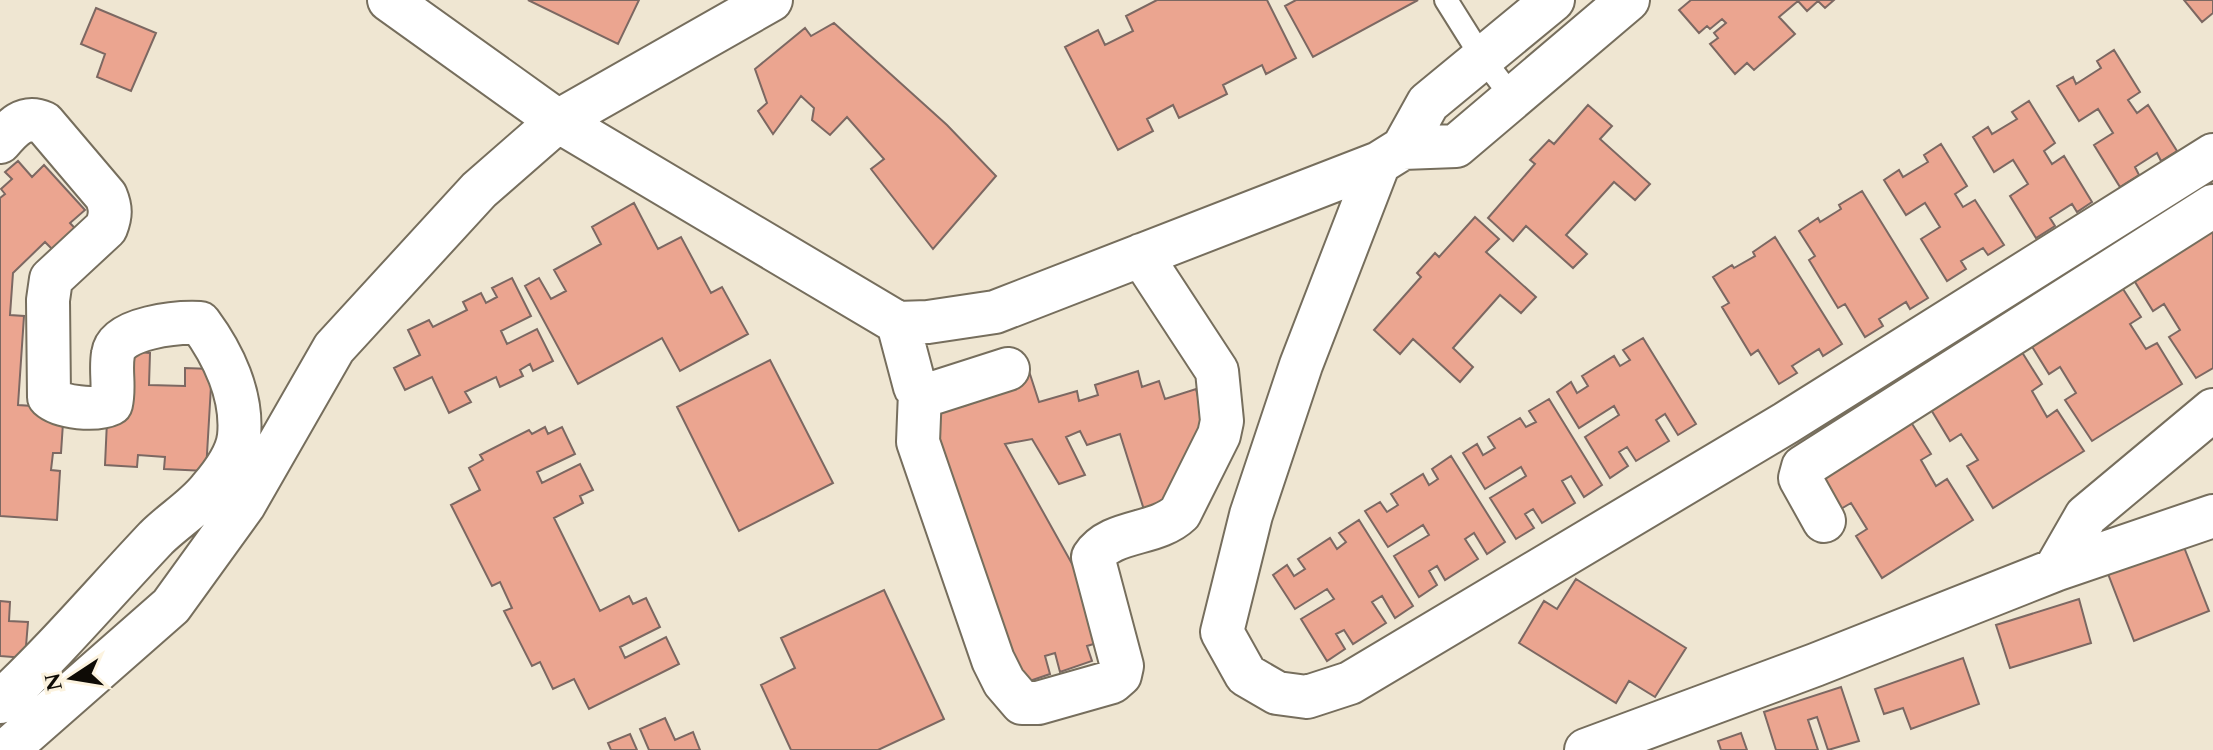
<svg xmlns="http://www.w3.org/2000/svg" width="2213" height="750" viewBox="0 0 2213 750" font-family="Spectral,serif">
  <rect width="100%" height="100%" fill="#efe6d2"/>
  <path fill="#eba590" stroke="#7c6862" stroke-width="2" d="M528,0H639L618,44Z
    M1157,0H1267L1296,58L1266,74L1262,65L1223,85L1227,94L1179,118L1173,105L1147,119L1153,131L1118,150L1065,47L1098,30L1105,45L1133,31L1126,16Z
    M1296,0H1418L1313,57L1285,6Z
    M1691,0H1834L1825,8L1818,1L1807,11L1798,1L1779,17L1795,34L1754,70L1747,63L1735,74L1710,44L1718,38L1714,33L1726,23L1722,19L1710,29L1707,26L1699,33L1679,10Z
    M2184,0H2213V13L2202,22Z
    M96,8L156,33L131,91L97,77L105,54L81,44Z
    M834,23L947,125L996,176L933,249L871,169L884,159L847,117L830,135L812,120L814,108L801,96L773,134L758,111L767,103L755,69L805,28L811,36Z
    M2114,50L2140,92L2128,100L2137,113L2148,105L2177,151L2161,161L2157,153L2135,167L2139,175L2120,187L2094,145L2113,133L2098,109L2079,121L2057,86L2073,77L2076,84L2101,68L2097,61Z
    M2029,101L2055,143L2044,151L2052,164L2064,156L2092,202L2077,212L2072,204L2050,218L2055,226L2036,238L2010,196L2028,184L2013,160L1994,172L1973,137L1988,127L1992,134L2017,119L2012,112Z
    M1588,105L1612,126L1600,139L1650,184L1635,200L1614,182L1566,235L1587,254L1573,268L1526,226L1513,241L1488,218L1535,164L1530,160L1549,140L1554,144Z
    M1941,144L1967,186L1955,194L1963,207L1975,200L2004,245L1988,255L1983,248L1961,261L1966,269L1947,281L1921,239L1940,227L1925,203L1906,215L1884,180L1899,170L1903,177L1928,162L1924,155Z
    M18,161L32,177L44,165L85,210L70,223L86,240L55,252L45,242L13,273L10,315L24,316L18,405L64,408L61,453H53L51,470L60,471L57,520L0,516V198L5,194L1,189L12,179L5,172Z
    M1862,191L1928,298L1910,309L1906,302L1879,319L1883,326L1865,337L1845,304L1838,308L1809,260L1815,256L1799,231L1818,218L1820,222L1841,209L1839,205Z
    M634,203L658,249L681,237L711,293L722,287L748,334L680,371L662,338L578,384L525,286L539,278L551,299L566,291L554,270L601,244L592,227Z
    M2213,214V368L2196,378L2169,337L2180,330L2164,304L2153,311L2127,269Z
    M1475,217L1499,239L1486,252L1536,297L1521,313L1500,295L1453,348L1473,367L1460,382L1413,339L1400,354L1374,330L1421,277L1417,273L1435,253L1439,257Z
    M1775,237L1842,344L1823,356L1819,349L1792,366L1797,373L1779,384L1758,350L1751,355L1722,307L1729,303L1713,277L1732,265L1734,268L1755,256L1753,252Z
    M2114,275L2141,317L2130,324L2146,349L2157,343L2182,384L2092,441L2065,400L2076,393L2060,367L2049,374L2023,332Z
    M512,278L531,316L501,331L507,344L537,329L553,361L533,371L530,364L520,370L523,376L500,387L496,377L465,392L471,402L449,413L432,377L405,390L394,368L420,355L408,330L429,320L433,327L467,310L463,302L481,293L486,303L497,297L492,288Z
    M1643,338L1696,424L1678,435L1665,414L1656,420L1669,441L1636,461L1627,447L1619,452L1628,466L1610,478L1585,437L1619,415L1614,406L1579,428L1557,392L1571,382L1577,393L1588,386L1582,376L1614,356L1620,366L1630,360L1623,350Z
    M2015,341L2042,384L2032,391L2047,417L2057,410L2084,451L1993,508L1967,466L1978,460L1961,434L1950,441L1924,398Z
    M127,351L150,353L149,385L185,386V368L212,369L206,471L164,469L165,457L138,455L137,467L105,465L107,421H123Z
    M770,360L833,483L739,531L677,407Z
    M1028,368L1039,402L1077,391L1079,401L1098,395L1095,385L1138,371L1142,387L1159,381L1165,399L1196,389L1210,444L1179,502L1145,513L1120,434L1087,445L1080,431L1066,437L1085,475L1059,484L1032,439L1005,444L1094,603L1097,643L1087,646L1092,661L1060,672L1055,653L1045,656L1050,674L1018,685L923,418L956,393L964,406L1001,392Z
    M1549,399L1602,485L1584,497L1571,476L1562,481L1575,503L1542,523L1533,509L1525,514L1534,528L1516,539L1490,498L1526,476L1521,467L1485,489L1463,453L1477,444L1483,455L1495,448L1488,437L1520,418L1526,427L1536,422L1529,411Z
    M1904,411L1931,454L1921,460L1936,486L1947,479L1973,520L1882,578L1856,536L1867,529L1851,503L1839,510L1813,468Z
    M545,427L548,434L562,427L575,454L537,472L542,483L580,464L593,490L580,496L583,503L554,518L600,611L629,596L633,604L646,598L660,627L620,647L625,658L666,637L679,664L589,709L574,679L553,689L540,662L532,666L504,611L512,608L500,582L492,586L451,505L480,490L469,468L483,460L480,455L529,430L532,434Z
    M1451,456L1505,542L1487,554L1474,533L1465,539L1478,559L1445,580L1437,566L1429,571L1437,585L1419,597L1394,556L1429,535L1423,525L1388,547L1365,511L1380,502L1387,512L1398,505L1391,494L1423,474L1429,485L1438,479L1432,469Z
    M1359,520L1413,606L1395,618L1382,596L1372,602L1386,623L1353,644L1344,630L1336,634L1345,649L1327,661L1301,619L1334,599L1327,589L1295,609L1273,575L1287,565L1294,576L1305,569L1298,559L1330,538L1337,549L1346,542L1339,533Z
    M2180,537L2209,611L2134,641L2105,566Z
    M1576,579L1686,648L1655,697L1629,681L1616,703L1519,643L1544,601L1557,609Z
    M884,590L944,719L878,750H791L761,685L795,668L781,638Z
    M2079,599L2091,643L2010,668L1996,625Z
    M0,601L10,602L9,621L28,622L25,658L0,656Z
    M1963,658L1979,704L1911,729L1903,708L1884,714L1875,689Z
    M1841,687L1859,741L1828,750L1817,717L1808,720L1818,750H1776L1764,712Z
    M665,718L675,740L693,732L700,750H649L640,729Z
    M1741,733L1747,750H1721L1718,741Z
    M630,734L637,750H611L608,743Z"/>
  <g fill="none" stroke-linecap="round" stroke-linejoin="round">
    <g stroke="#766e5d" stroke-width="26">
      <path id="lane" d="M1446,0L1483,59L1513,98"/>
    </g>
    <g stroke="#766e5d" stroke-width="46">
      <path id="street" d="M389,0L558,121L898,323L928,322L995,312L1379,163L1403,148L1456,146L1628,0
        M0,142C12,128 24,114 44,123L106,196C111,208 111,215 106,228L51,279L48,300L49,397C61,408 96,411 111,404C115,387 110,371 113,354C117,327 178,322 200,323C223,354 243,395 239,436C237,454 222,475 210,489C195,508 173,521 156,538C104,593 55,651 0,702
        M1403,148L1428,103L1553,0
        M1379,163L1301,365L1251,515L1222,632L1246,675L1277,693L1307,697L1350,683L1786,423L2213,155
        M898,323L915,387L920,392L918,442L993,660L1004,682L1022,703H1038L1112,682L1120,675L1122,666L1093,557C1111,529 1156,536 1180,513L1219,435L1222,421L1217,371L1141,255
        M920,392L930,394L1008,369
        M1824,521L1800,478L1803,467L2213,206
        M2055,570L2086,516L2213,410
        M7,750L171,606L244,505L334,348L479,190L558,121L771,0
        M1586,750L1815,665L2055,570L2213,516"/>
    </g>
    <use href="#lane" stroke="#fff" stroke-width="22"/>
    <use href="#street" stroke="#fff" stroke-width="42"/>
  </g>
  <g transform="translate(72 678) rotate(258)" stroke="#fcf3df" stroke-width="6" paint-order="stroke">
  <path d="M0-6L14 30L0 20L-14 30Z" fill="#0e0b06"/>
  <text y="-12" font-size="22" font-weight="bold" text-anchor="middle" fill="#0e0b06">N</text>
  </g>
</svg>
